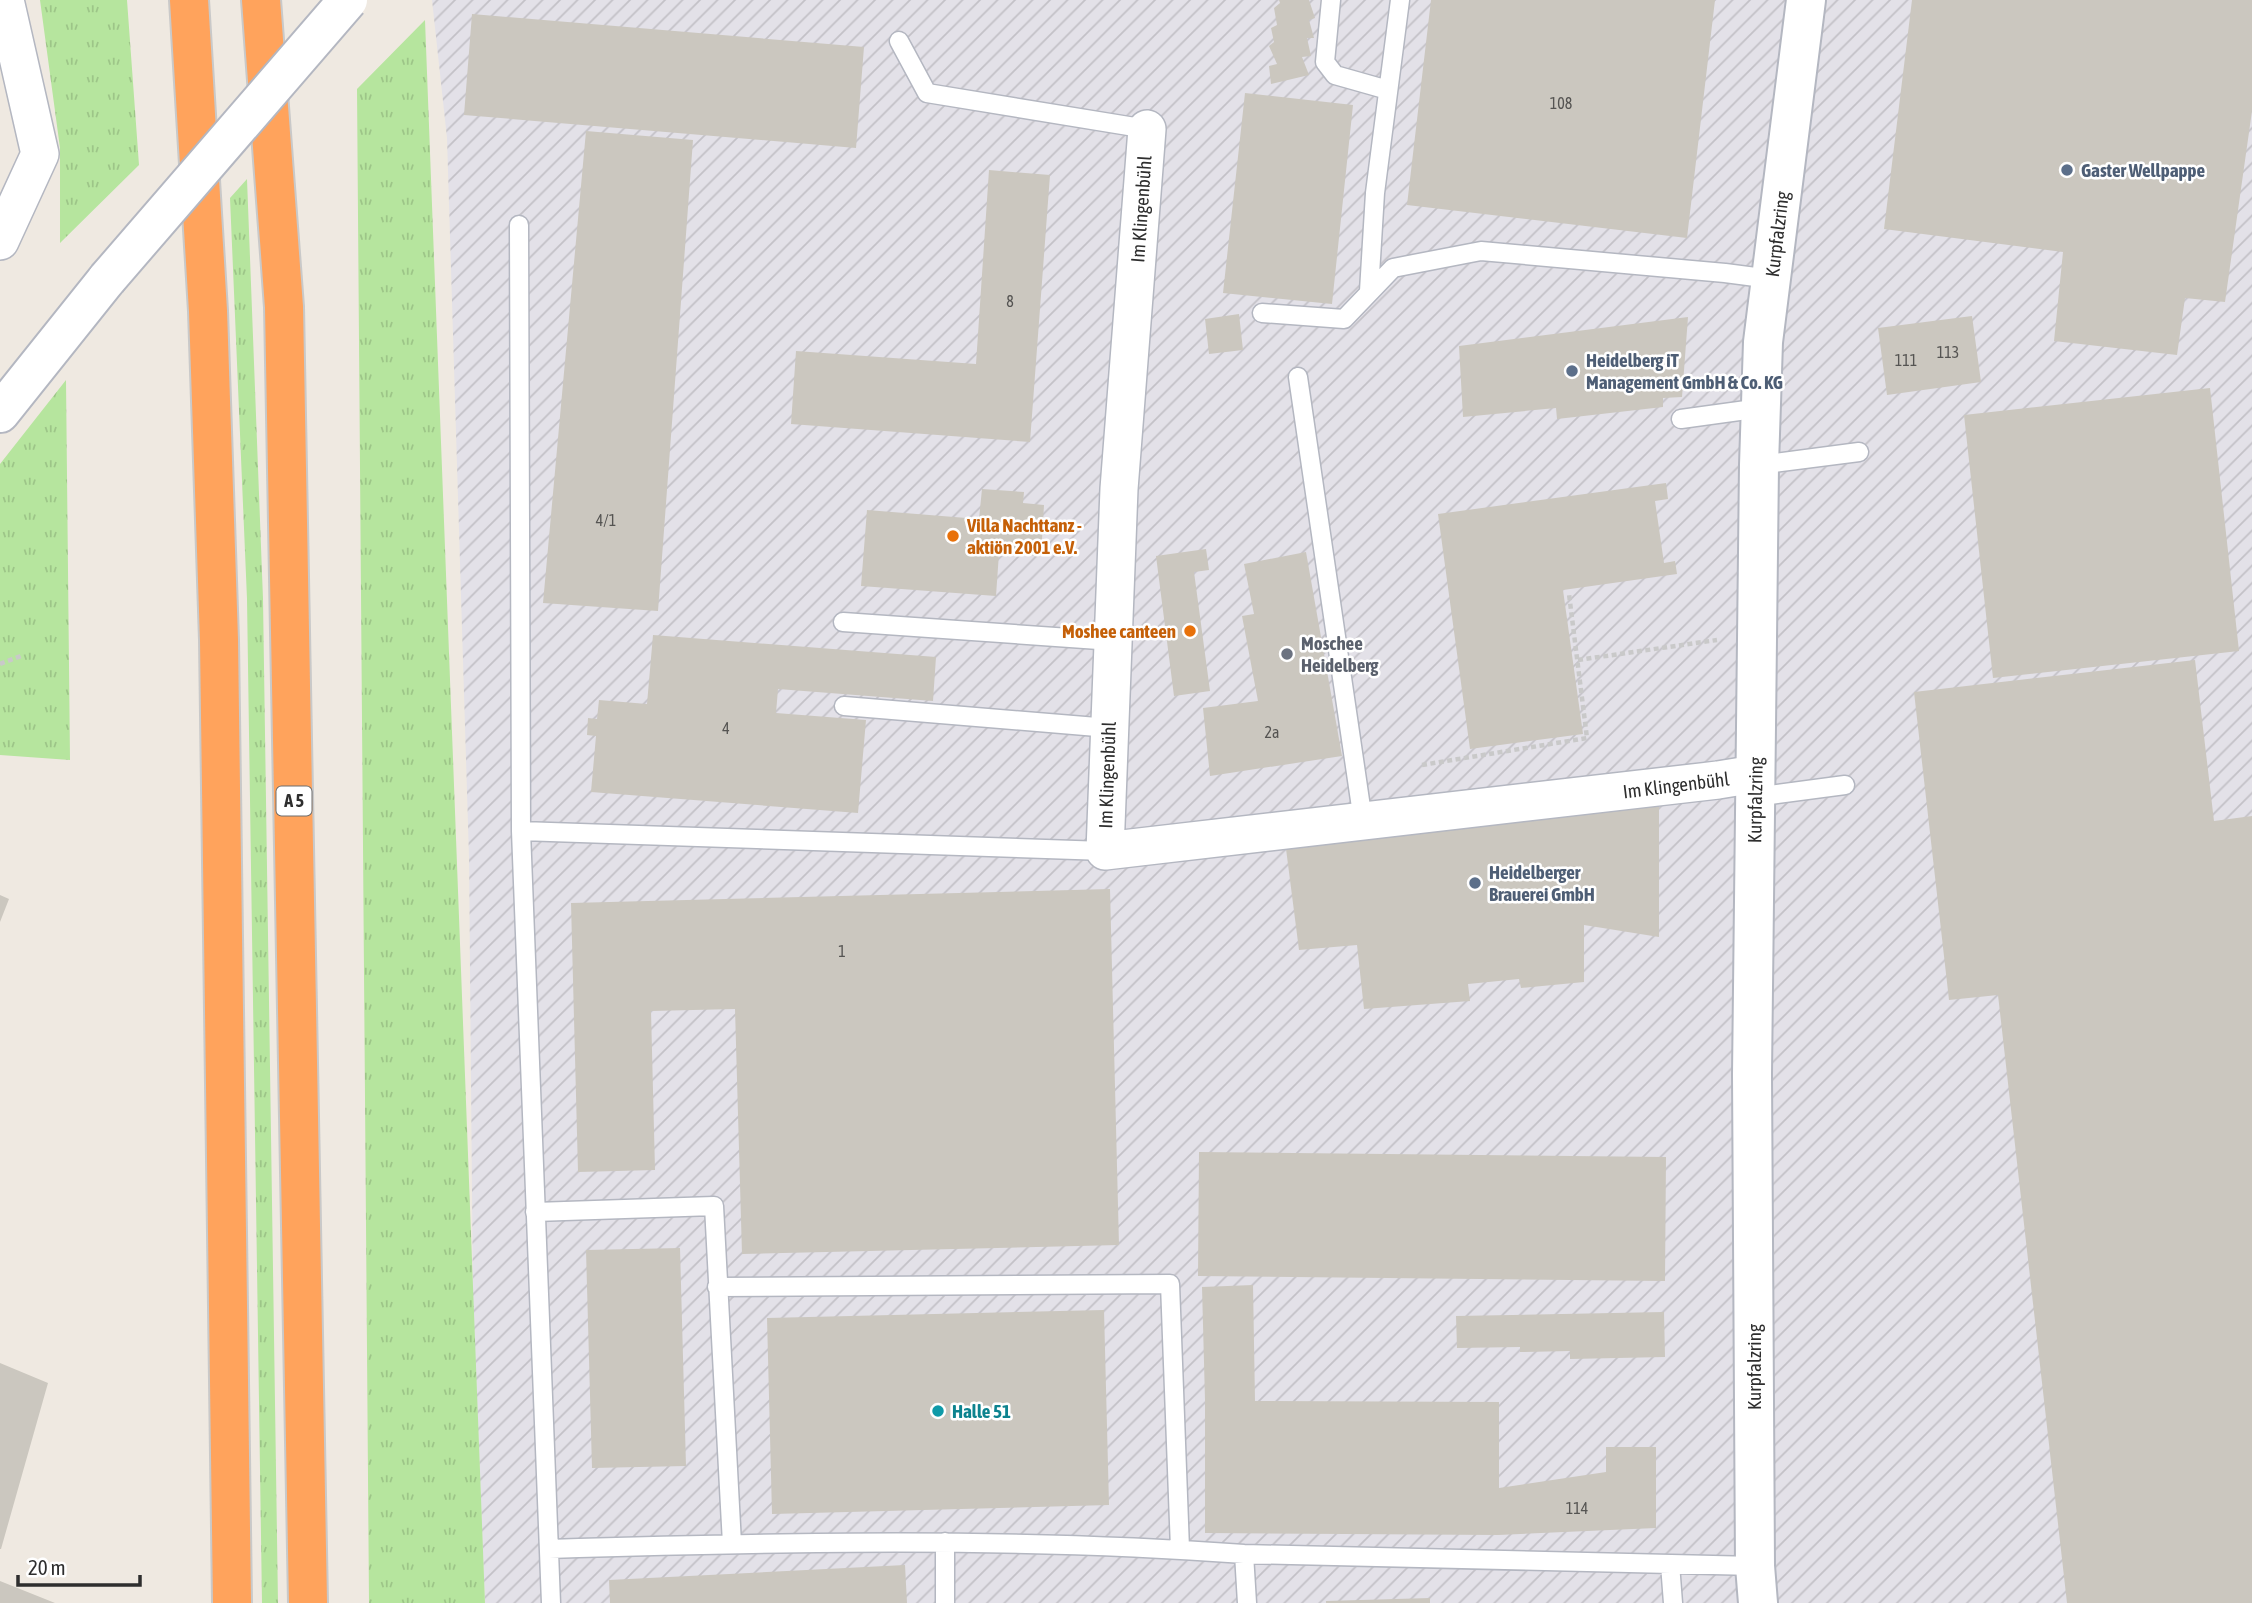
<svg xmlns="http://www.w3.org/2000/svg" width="2252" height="1603" viewBox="0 0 2252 1603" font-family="'Asap Condensed',sans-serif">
  <defs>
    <pattern id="industrial-furrows" width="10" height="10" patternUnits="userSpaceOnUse" patternTransform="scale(1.75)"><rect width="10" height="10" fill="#e3e1e8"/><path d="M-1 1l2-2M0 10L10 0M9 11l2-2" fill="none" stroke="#c3c1c7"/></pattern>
    <pattern id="grass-tufts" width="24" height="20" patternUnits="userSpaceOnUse" patternTransform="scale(1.75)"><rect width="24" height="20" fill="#b6e59e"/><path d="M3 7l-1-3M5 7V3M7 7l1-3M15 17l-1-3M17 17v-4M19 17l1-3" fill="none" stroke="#9dc588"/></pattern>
  </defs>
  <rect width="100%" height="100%" fill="#efe9e1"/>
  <path fill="url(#industrial-furrows)" d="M432,0H2252V1603H485L473,1304L469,857L447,138Z"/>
  <path fill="url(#grass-tufts)" d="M40,0H127L139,165L60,243V148Z
    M425,20L485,1603H369L357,89Z
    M247,179L263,599L278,1603H262L247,599L230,198Z
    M66,380L70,760L0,755V464Z"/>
  <path fill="#cbc7bf" d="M1279,0H1309L1315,18L1309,20L1314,38H1307L1311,56L1302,57L1309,75L1271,84L1269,66L1277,64L1269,46L1274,42L1271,28L1277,25L1274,8L1280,3Z
    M1431,0H1715L1687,238L1407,205Z
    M1912,0H2252V111L2225,302L2185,298L2177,355L2054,341L2063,252L1884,229Z
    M472,14L864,47L856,148L464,115Z
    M1245,93L1353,105L1332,304L1223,293Z
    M586,131L693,140L658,611L543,603Z
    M989,170L1050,175L1030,442L791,424L796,351L976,364Z
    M1239,314L1243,350L1209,354L1205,319Z
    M1972,316L1981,382L1887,395L1878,328Z
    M1688,317L1682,397L1663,398V407L1557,419L1556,408L1463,417L1459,346Z
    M2210,388L2239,651L1993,678L1964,415Z
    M1666,483L1668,499L1655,501L1664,563L1675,561L1677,574L1563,590L1583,734L1470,749L1438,514Z
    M982,489L1024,492L1023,503L1044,505L1041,556L999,553L996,596L861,586L867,510L979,519Z
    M1206,549L1209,570L1194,572L1210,691L1174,696L1156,556Z
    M1306,552L1342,756L1210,776L1203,708L1258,701L1242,616L1254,614L1244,564Z
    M653,635L936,657L933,701L778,689L776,713L866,720L858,813L591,792L596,736L587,735L588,718L597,719L599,700L647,704Z
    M2195,660L2214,821L2252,816V1603H2067L1998,995L1949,1000L1914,692Z
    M1659,801V937L1584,925V982L1521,988L1519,979L1468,984L1470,1001L1364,1009L1357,945L1299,950L1285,841Z
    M1110,889L1119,1245L742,1254L735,1009L651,1011L655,1170L578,1172L571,903Z
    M0,895L9,899L0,922Z
    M1199,1152L1666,1157L1665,1281L1198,1276Z
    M680,1248L686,1466L592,1468L586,1250Z
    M1253,1285L1255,1401L1499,1402V1488L1606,1472V1447H1656V1528L1498,1535L1205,1533V1400L1202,1287Z
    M1104,1310L1109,1505L772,1514L767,1318Z
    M1664,1312L1665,1357L1570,1359V1351L1520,1352V1347L1457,1348L1456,1316Z
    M0,1363L48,1383L1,1549H0Z
    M905,1565L907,1603H610L609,1580Z
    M0,1581L55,1603H0Z
    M1430,1598V1603H1326V1601Z"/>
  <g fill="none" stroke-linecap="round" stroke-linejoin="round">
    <g stroke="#b4b7c1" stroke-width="21">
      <path id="service" d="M1331,0L1325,62L1335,75L1388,90
        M899,41L927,93L1147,129
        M519,225L521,831L551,1603
        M1369,291L1375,193L1400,0
        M1262,313L1344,319L1393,268L1481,251L1725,273L1771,279
        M1298,377L1363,821
        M1681,419L1761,408
        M1759,465L1859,452
        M843,622L1113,641
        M844,706L1109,728
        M1755,797L1845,785
        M521,831L1105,851
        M535,1212L714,1206L732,1544
        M717,1287L1170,1284L1180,1549
        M945,1542V1603
        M549,1549C781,1542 1013,1537 1244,1554L1755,1566
        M1244,1554L1247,1603
        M1670,1564L1673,1603"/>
    </g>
    <g stroke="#b4b7c1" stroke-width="40">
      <path id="minor" d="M1147,129L1119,489L1105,851L1718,780L1755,774
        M0,241L40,154L5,0"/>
    </g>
    <g stroke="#b4b7c1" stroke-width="42">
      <path id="tertiary" d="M0,413L107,279"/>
    </g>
    <g stroke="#b4b7c1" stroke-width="42">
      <path id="secondary" d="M1758,1603L1755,1566L1752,1075L1759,465L1763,342L1806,0"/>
    </g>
    <g stroke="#c9c9c9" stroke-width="42">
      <path id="motorway" d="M189,0L208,311L219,640L232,1603
        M261,0L284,307L308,1603"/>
    </g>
    <path stroke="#c9c9c9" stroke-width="4.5" stroke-dasharray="5 3.5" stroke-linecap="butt" d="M1578,660L1717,640
      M0,664L21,656
      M1422,765L1587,738L1569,594"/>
    <use href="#service" stroke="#fff" stroke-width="18"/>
    <use href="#minor" stroke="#fff" stroke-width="37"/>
    <use href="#tertiary" stroke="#fff" stroke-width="38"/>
    <use href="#secondary" stroke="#fff" stroke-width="38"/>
    <use href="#motorway" stroke="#ffa35c" stroke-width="38"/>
    <g stroke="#b4b7c1" stroke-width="42" stroke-linecap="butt">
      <path id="tertiary-bridge" d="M107,279L348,0"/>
    </g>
    <use href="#tertiary-bridge" stroke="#fff" stroke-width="38"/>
  </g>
  <g fill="#5c6f8a" stroke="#fff" stroke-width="2.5">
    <circle cx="2067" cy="170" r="7"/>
    <circle cx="1572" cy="371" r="7"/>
    <circle cx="1475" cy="883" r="7"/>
  </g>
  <g fill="#e8710a" stroke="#fff" stroke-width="2.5">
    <circle cx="953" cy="536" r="7"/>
    <circle cx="1190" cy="631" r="7"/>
  </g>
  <circle fill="#6b7280" stroke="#fff" stroke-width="2.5" cx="1287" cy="654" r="7"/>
  <circle fill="#0f9aa8" stroke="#fff" stroke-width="2.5" cx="938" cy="1411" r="7"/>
  <g text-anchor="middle" stroke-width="5" stroke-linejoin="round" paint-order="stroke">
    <g font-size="16" fill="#555452">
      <text x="1561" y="109">108</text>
      <text x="1010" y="307">8</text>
      <text x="1948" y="358">113</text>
      <text x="1906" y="366">111</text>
      <text x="606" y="526">4/1</text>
      <text x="726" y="734">4</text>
      <text x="1272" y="738">2a</text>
      <text x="842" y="957">1</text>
      <text x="1577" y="1514">114</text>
    </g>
    <rect fill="#fff" stroke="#6d6d6d" stroke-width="2" x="276.5" y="786.5" width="35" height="29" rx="5"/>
    <g font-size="18" font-weight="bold" fill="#2e2e2e">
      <text x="294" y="807">A 5</text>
    </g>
    <g font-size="19" font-weight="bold" fill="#4e5e75" stroke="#fff" text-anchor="start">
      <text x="2081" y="177">Gaster Wellpappe</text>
      <text x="1586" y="367">Heidelberg iT<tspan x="1586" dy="22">Management GmbH &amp; Co. KG</tspan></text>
      <text x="1489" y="879">Heidelberger<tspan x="1489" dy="22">Brauerei GmbH</tspan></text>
    </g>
    <g font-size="19" fill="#2e2e2e" stroke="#fff">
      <text transform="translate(1141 209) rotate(-86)" y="7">Im Klingenbühl</text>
      <text transform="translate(1777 234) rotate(-83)" y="7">Kurpfalzring</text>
      <text transform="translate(1107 775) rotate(-88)" y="7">Im Klingenbühl</text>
      <text transform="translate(1676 785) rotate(-7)" y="7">Im Klingenbühl</text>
      <text transform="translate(1755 800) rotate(-89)" y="7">Kurpfalzring</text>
      <text transform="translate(1754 1367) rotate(-90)" y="7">Kurpfalzring</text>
    </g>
    <g font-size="19" font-weight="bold" fill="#c56008" stroke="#fff" text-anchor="start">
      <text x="967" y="532">Villa Nachttanz -<tspan x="967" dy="22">aktiön 2001 e.V.</tspan></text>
      <text x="1176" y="638" text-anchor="end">Moshee canteen</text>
    </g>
    <g font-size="19" font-weight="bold" fill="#5b616d" stroke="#fff" text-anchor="start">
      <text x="1301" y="650">Moschee<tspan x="1301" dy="22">Heidelberg</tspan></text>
    </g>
    <g font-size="19" font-weight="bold" fill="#0d838f" stroke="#fff" text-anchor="start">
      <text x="952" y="1418">Halle 51</text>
    </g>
  </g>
  <path d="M18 1575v10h122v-10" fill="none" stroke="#2e2e2e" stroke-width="3.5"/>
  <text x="28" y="1575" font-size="21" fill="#2e2e2e" stroke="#ffffff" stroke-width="5" paint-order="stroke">20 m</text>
</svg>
